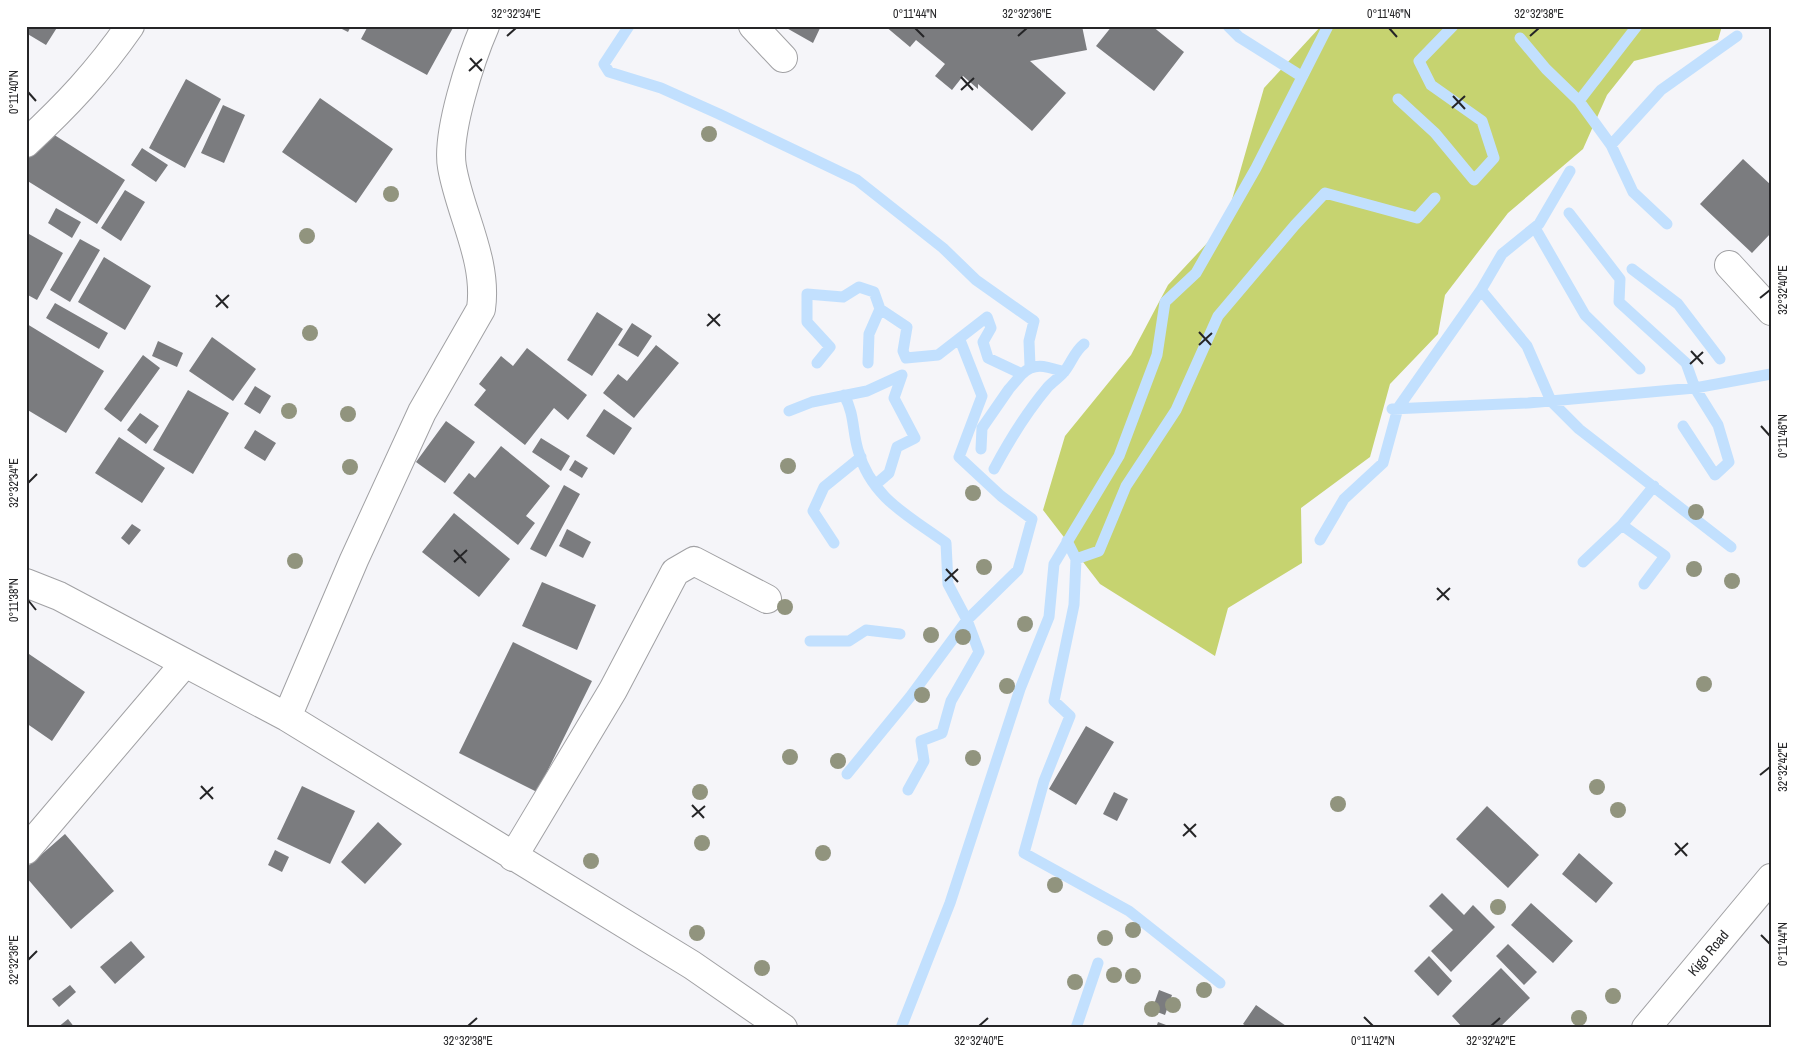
<svg xmlns="http://www.w3.org/2000/svg" width="1797" height="1054" viewBox="0 0 1797 1054" font-family="'Archivo Narrow',sans-serif">
  <rect width="100%" height="100%" fill="#f5f5f9"/>
  <path fill="#c6d370" d="M1321,26H1722L1718,40L1634,61L1607,95L1583,149L1508,213L1445,295L1438,334L1390,384L1370,457L1301,508L1302,563L1228,608L1215,656L1100,584L1043,510L1065,436L1131,355L1168,285L1225,224L1264,88Z"/>
  <g fill="none" stroke-linecap="round" stroke-linejoin="round">
    <path stroke="#c2e0fe" stroke-width="11" d="M629,26L604,64L609,72L661,88L719,114L857,180L943,248L976,280L1034,321L1029,341L1030,366
      M1228,26L1239,37L1301,76
      M1520,38L1546,69L1579,101L1611,145L1633,192L1667,224
      M1398,99L1435,133L1474,180L1494,158L1482,121L1431,85L1419,61L1453,26
      M1579,101L1637,26
      M1611,145L1661,90L1737,36
      M1569,213L1620,279L1619,302L1686,363L1695,388L1718,425L1729,462L1715,475L1683,426
      M1535,228L1585,315L1640,369
      M1632,269L1678,304L1720,359
      M1481,290L1527,346L1551,401L1579,429L1731,547
      M817,363L830,347L807,322V294L843,297L859,287L874,292L880,309L907,327L903,351L906,358L938,355L987,317L991,328L983,342L988,358L1022,374C1035,361 1048,367 1064,372
      M868,363L869,334L880,309
      M844,395C855,415 852,430 858,450C871,498 909,516 946,543L948,584L967,620L979,652L951,701L942,733L921,741L924,761L908,790
      M1392,409L1528,403L1695,388L1771,374
      M789,411L812,402L867,391L902,375L894,398L915,438L897,447L889,473L875,485
      M981,449L982,428L1009,389L1022,374
      M994,469C1009,441 1026,413 1047,388C1052,382 1059,378 1064,372C1072,362 1074,352 1084,344
      M1622,525L1665,556L1644,584
      M1320,540L1344,499L1383,463L1398,408L1481,290L1502,254L1539,224L1570,171
      M1067,541L1076,559L1074,605L1054,701L1070,716L1044,781L1024,853L1129,911L1220,983
      M834,543L813,511L824,487L861,457
      M1076,559L1099,551L1126,486L1176,410L1218,316L1295,225L1325,193L1417,218L1435,198
      M1583,562L1622,525L1654,486
      M810,641H849L866,630L900,634
      M847,774L910,697L967,620L1018,570L1032,519L1001,496L959,457L982,396L960,340
      M901,1028L950,903L1020,689L1049,617L1054,564L1119,456L1157,355L1165,302L1196,273L1256,168L1328,26
      M1076,1028L1098,963"/>
  </g>
  <path fill="#7b7c7f" d="M26,26H58L46,45L26,33Z
    M336,26H351L348,32Z
    M368,26H454L427,75L361,39Z
    M783,26H821L813,43Z
    M885,26H1082L1087,50L1030,61L1066,93L1032,131L978,84V89L963,76L952,90L935,76L945,64L916,40L910,47Z
    M1112,26H1152L1184,52L1154,91L1096,46Z
    M186,79L221,99L185,168L149,148Z
    M320,98L393,149L356,203L282,152Z
    M223,105L245,115L224,163L201,153Z
    M45,129L125,180L97,224L26,180V159Z
    M142,148L168,165L156,182L131,165Z
    M1743,159L1771,185V233L1752,253L1700,204Z
    M125,190L145,202L121,241L101,228Z
    M56,208L81,222L72,238L48,223Z
    M29,234L63,253L37,300L26,294V239Z
    M80,239L100,250L70,302L50,290Z
    M104,257L151,286L125,330L78,302Z
    M55,303L108,333L99,349L46,318Z
    M597,312L623,329L592,376L567,360Z
    M632,323L652,336L638,357L618,345Z
    M27,324L104,371L66,433L26,409Z
    M212,337L256,369L233,401L189,371Z
    M158,341L183,353L177,367L152,356Z
    M656,345L679,363L634,418L603,393L618,374L627,381Z
    M527,348L587,395L568,420L554,408L525,445L474,405L486,390L479,384L501,356L513,366Z
    M143,355L160,368L121,422L104,409Z
    M255,386L271,396L260,414L244,404Z
    M188,390L229,413L193,474L153,450Z
    M604,409L632,428L614,455L586,436Z
    M140,413L159,426L146,444L127,430Z
    M446,421L475,442L445,483L416,462Z
    M255,430L276,443L265,461L244,448Z
    M119,437L165,468L142,503L95,473Z
    M541,438L570,456L561,471L532,452Z
    M501,446L550,486L526,516L535,523L518,545L453,493L469,473L475,478Z
    M575,460L588,468L582,478L569,470Z
    M564,485L580,494L546,557L530,549Z
    M454,513L510,559L479,597L422,552Z
    M132,524L141,530L129,545L121,538Z
    M567,529L591,542L583,558L559,546Z
    M542,582L596,605L577,650L522,626Z
    M513,642L592,681L537,792L459,753Z
    M29,654L85,692L52,741L26,723V658Z
    M1086,726L1114,742L1076,805L1049,789Z
    M302,786L355,811L330,864L277,839Z
    M1114,792L1128,799L1117,821L1103,814Z
    M1487,806L1539,855L1508,888L1456,839Z
    M378,822L402,844L365,884L341,862Z
    M65,834L114,891L71,929L26,877V868Z
    M275,850L289,857L282,872L268,865Z
    M1579,853L1613,883L1596,903L1562,874Z
    M1442,893L1464,915L1473,905L1495,927L1451,972L1431,951L1453,930L1429,906Z
    M1531,903L1573,941L1553,963L1511,925Z
    M131,941L145,957L115,984L100,967Z
    M1508,944L1537,972L1524,985L1496,956Z
    M1429,956L1452,981L1438,996L1414,971Z
    M1501,968L1530,998L1499,1028H1463L1452,1016Z
    M70,985L76,992L59,1007L52,999Z
    M1159,990L1172,995L1165,1015L1152,1010Z
    M1256,1005L1289,1028H1249L1243,1024Z
    M68,1019L75,1028H57Z
    M1158,1022L1174,1028H1156Z"/>
  <g fill="none" stroke-linecap="round" stroke-linejoin="round">
    <g stroke="#a1a1a4" stroke-width="30">
      <path id="street" d="M753,26L783,58
        M26,143C67,105 98,72 130,26
        M1729,265L1771,311
        M26,583L59,596L287,717L692,965L783,1028
        M287,717L354,560L422,412L481,309C488,260 460,214 452,167C446,134 471,58 485,26
        M26,850L185,663
        M513,857L613,690L675,572L694,561L767,599"/>
    </g>
    <g stroke="#a1a1a4" stroke-width="30">
      <path id="secondary" d="M1646,1028L1771,878"/>
    </g>
    <use href="#street" stroke="#fff" stroke-width="28"/>
    <use href="#secondary" stroke="#fff" stroke-width="28"/>
  </g>
  <g fill="#91947e">
    <circle cx="709" cy="134" r="8"/>
    <circle cx="391" cy="194" r="8"/>
    <circle cx="307" cy="236" r="8"/>
    <circle cx="310" cy="333" r="8"/>
    <circle cx="289" cy="411" r="8"/>
    <circle cx="348" cy="414" r="8"/>
    <circle cx="788" cy="466" r="8"/>
    <circle cx="350" cy="467" r="8"/>
    <circle cx="973" cy="493" r="8"/>
    <circle cx="1696" cy="512" r="8"/>
    <circle cx="295" cy="561" r="8"/>
    <circle cx="984" cy="567" r="8"/>
    <circle cx="1694" cy="569" r="8"/>
    <circle cx="1732" cy="581" r="8"/>
    <circle cx="785" cy="607" r="8"/>
    <circle cx="1025" cy="624" r="8"/>
    <circle cx="931" cy="635" r="8"/>
    <circle cx="963" cy="637" r="8"/>
    <circle cx="1704" cy="684" r="8"/>
    <circle cx="1007" cy="686" r="8"/>
    <circle cx="922" cy="695" r="8"/>
    <circle cx="790" cy="757" r="8"/>
    <circle cx="973" cy="758" r="8"/>
    <circle cx="838" cy="761" r="8"/>
    <circle cx="1597" cy="787" r="8"/>
    <circle cx="700" cy="792" r="8"/>
    <circle cx="1338" cy="804" r="8"/>
    <circle cx="1618" cy="810" r="8"/>
    <circle cx="702" cy="843" r="8"/>
    <circle cx="823" cy="853" r="8"/>
    <circle cx="591" cy="861" r="8"/>
    <circle cx="1055" cy="885" r="8"/>
    <circle cx="1498" cy="907" r="8"/>
    <circle cx="1133" cy="930" r="8"/>
    <circle cx="697" cy="933" r="8"/>
    <circle cx="1105" cy="938" r="8"/>
    <circle cx="762" cy="968" r="8"/>
    <circle cx="1114" cy="975" r="8"/>
    <circle cx="1133" cy="976" r="8"/>
    <circle cx="1075" cy="982" r="8"/>
    <circle cx="1204" cy="990" r="8"/>
    <circle cx="1613" cy="996" r="8"/>
    <circle cx="1173" cy="1005" r="8"/>
    <circle cx="1152" cy="1009" r="8"/>
    <circle cx="1579" cy="1018" r="8"/>
  </g>
  <path fill="none" stroke="#252527" stroke-width="2" d="M915,28L924,37M1389,28L1397,37M507,36L516,28M1018,36L1027,28M1530,36L1539,28M470,58L482,71M469,71L482,59M961,77L973,90M961,90L974,78M28,92L36,101M1453,96L1465,109M1452,108L1465,96M216,295L228,308M1760,298L1770,290M216,307L229,295M708,314L720,326M707,326L720,314M1199,332L1211,345M1199,345L1212,333M1691,351L1703,364M1690,364L1703,352M1761,426L1770,436M28,483L37,474M454,550L466,563M454,562L467,550M946,569L958,582M945,581L958,569M1437,588L1449,600M28,600L36,610M1437,600L1450,588M1760,775L1770,767M201,786L213,799M200,799L213,787M692,805L704,818M692,817L705,806M1184,824L1196,837M1183,836L1196,824M1675,843L1687,856M1675,855L1688,843M1761,935L1770,944M28,960L37,951M1364,1017L1373,1026M468,1026L477,1018M979,1026L988,1018M1491,1026L1500,1018"/>
  <g text-anchor="middle" stroke-width="4.5" stroke-linejoin="round" paint-order="stroke">
    <g font-size="14" fill="#252527" stroke="#fff">
      <text transform="translate(1708 953) rotate(-50)" y="5">Kigo Road</text>
    </g>
  </g>
  <rect width="1797" height="1054" fill="none" stroke="#ffffff" stroke-width="55"/>
  <rect x="28" y="28" width="1742" height="998" fill="none" stroke="#252527" stroke-width="2"/>
  <g font-size="12" text-anchor="middle" fill="#252527">
    <text x="516" y="18">32°32'34"E</text>
    <text x="915" y="18">0°11'44"N</text>
    <text x="1027" y="18">32°32'36"E</text>
    <text x="1389" y="18">0°11'46"N</text>
    <text x="1539" y="18">32°32'38"E</text>
    <text transform="translate(14 92) rotate(-90)" y="4">0°11'40"N</text>
    <text transform="translate(1783 290) rotate(-90)" y="4">32°32'40"E</text>
    <text transform="translate(1783 436) rotate(-90)" y="4">0°11'46"N</text>
    <text transform="translate(14 483) rotate(-90)" y="4">32°32'34"E</text>
    <text transform="translate(14 600) rotate(-90)" y="4">0°11'38"N</text>
    <text transform="translate(1783 767) rotate(-90)" y="4">32°32'42"E</text>
    <text transform="translate(1783 944) rotate(-90)" y="4">0°11'44"N</text>
    <text transform="translate(14 960) rotate(-90)" y="4">32°32'36"E</text>
    <text x="468" y="1045">32°32'38"E</text>
    <text x="979" y="1045">32°32'40"E</text>
    <text x="1373" y="1045">0°11'42"N</text>
    <text x="1491" y="1045">32°32'42"E</text>
  </g>
</svg>
